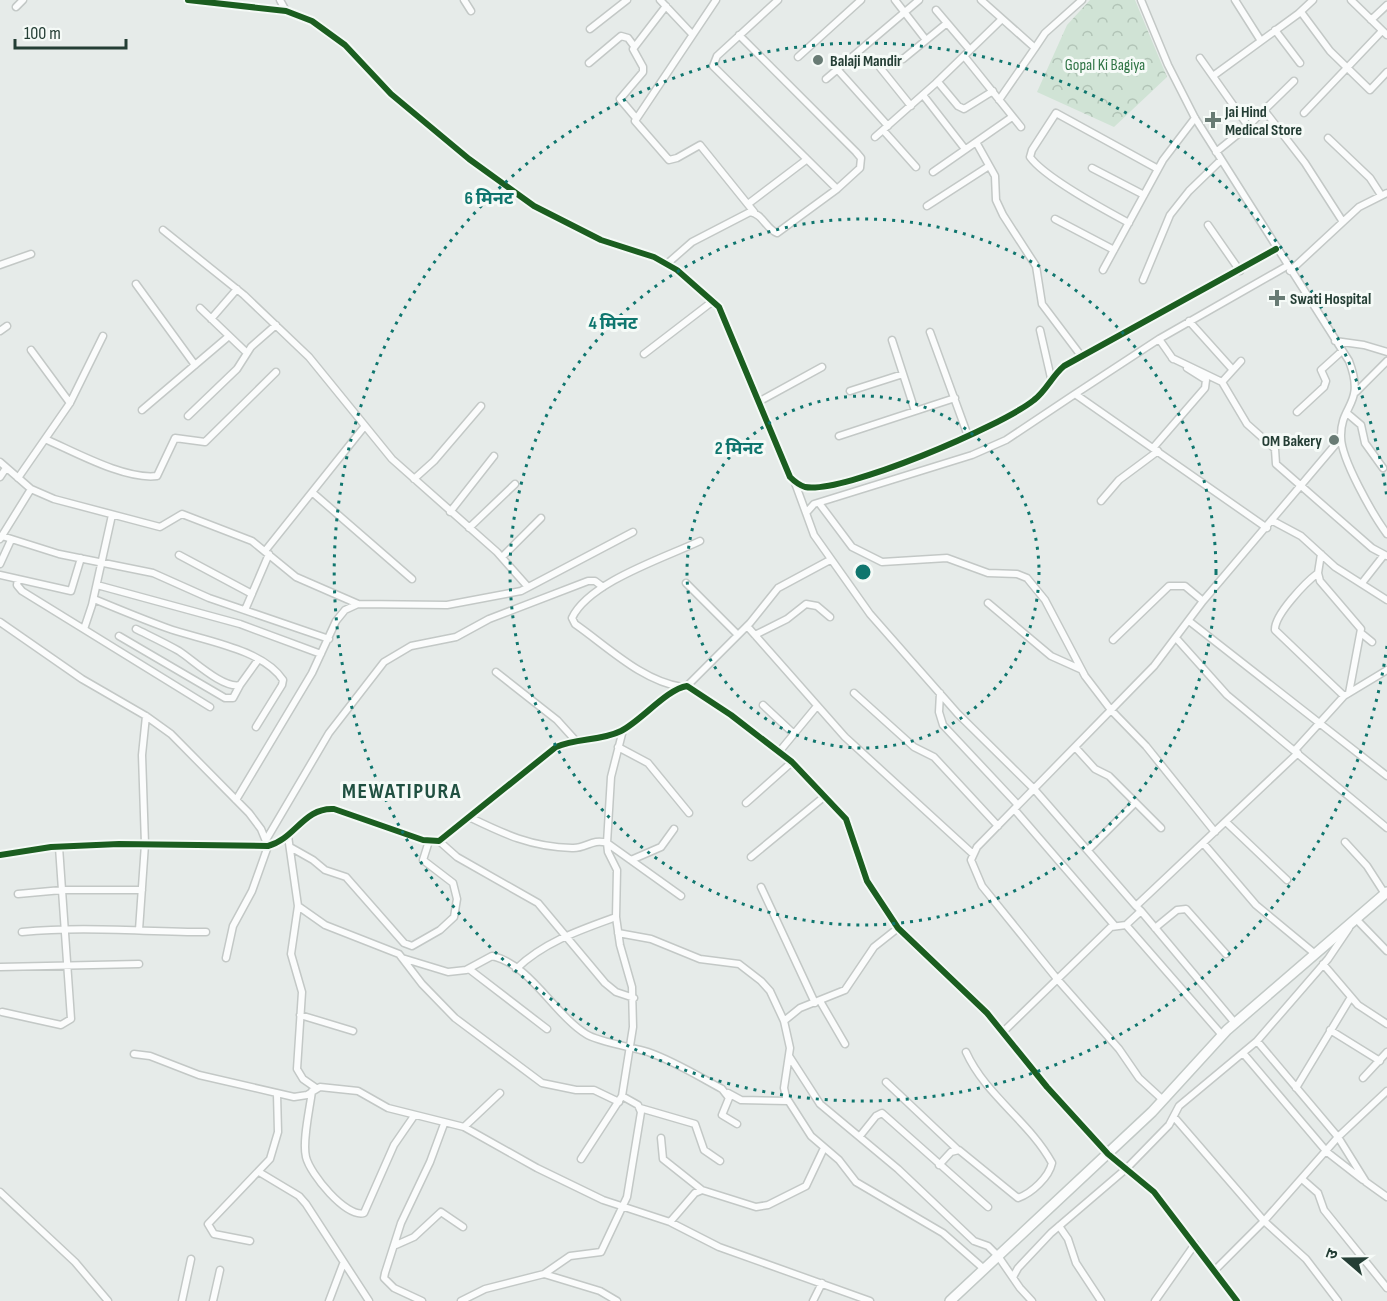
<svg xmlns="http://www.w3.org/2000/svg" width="1387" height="1301" viewBox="0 0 1387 1301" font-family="'Sofia Sans Condensed','Noto Sans Devanagari',sans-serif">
  <defs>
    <pattern id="forest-crowns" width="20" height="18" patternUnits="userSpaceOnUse" patternTransform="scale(1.5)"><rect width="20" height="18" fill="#d0e3d5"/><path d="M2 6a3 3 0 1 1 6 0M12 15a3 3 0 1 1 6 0" fill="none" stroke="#b2c4b7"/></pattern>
  </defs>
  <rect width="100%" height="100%" fill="#e6ebe9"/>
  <path fill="url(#forest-crowns)" d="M1090,0H1135L1167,77L1114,127L1037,92L1067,25Z"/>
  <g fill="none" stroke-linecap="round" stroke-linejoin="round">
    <g stroke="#c3c8c6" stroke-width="9">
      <path id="minor" d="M188,0L286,11L312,21L345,45L391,94L469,159L534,206L601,240L654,257L677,270L719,307L790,477C794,481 799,485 805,487C843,494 1002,426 1034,400C1046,391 1052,376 1064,366L1276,249
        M280,0L286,11
        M464,0L471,11
        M660,0L692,34
        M716,0L635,121L669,160L677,158L700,145L754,212
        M778,0L717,56L713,66L837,189
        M895,0L926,40
        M981,0L1035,48L1045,33L1082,0
        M1141,0L1168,65L1195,118L1349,361C1366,405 1340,404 1341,437C1341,459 1373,515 1387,534
        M1235,0L1261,41
        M1351,0L1387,35
        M16,7L23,0
        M936,10L970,50
        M1301,12L1330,51L1370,90L1387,72
        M1371,20L1387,5
        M590,29L627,0
        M1275,30L1300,63
        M964,56L1021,127
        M798,57L861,0
        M1200,58L1248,126
        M903,59L947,23
        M874,60L911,106
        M589,63L621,36L628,38L634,46
        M837,69L888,126
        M1213,76L1298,14L1313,0
        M826,79L919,0
        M938,82L958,106L964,109L993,91
        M923,95L965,149
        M999,100L1035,48
        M1264,110L1305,163L1343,222
        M1304,113L1382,31
        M636,118L620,99L643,72V67L633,49L666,6
        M883,130L916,167
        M875,137L936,83L1002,19
        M1328,138L1370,178L1381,195
        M976,142L995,176L996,200L1003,215L1036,266L1042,304L1082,357
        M1216,152L1248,126L1294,81
        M1092,168L1144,195
        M933,172L1012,117
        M748,204L806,160
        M927,206L989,166
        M1055,219L1114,250
        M1129,223C1105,210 1045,178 1030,157L1032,150L1056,113L1158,169
        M1208,225L1240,271
        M163,230L244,295L309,357L392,459L497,552L528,587
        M668,263L692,242L750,212C763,214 766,229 777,233L837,189L860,168L861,158L856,152L739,35
        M0,265L31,254
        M1103,270L1163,160L1195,118
        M1290,271L1359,207L1387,193
        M1143,280L1170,215L1189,191L1221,160
        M136,284L195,365
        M200,308L247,353
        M211,319L237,289
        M1189,321L1233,370
        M1040,330L1051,378
        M0,331L7,326
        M930,332L968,436
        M1159,339L1173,359
        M892,340L915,411
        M1335,341L1364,345L1387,352
        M31,350L70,403
        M644,354L713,301
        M1172,358L1222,382L1247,424L1275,449L1276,464L1372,548L1387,556
        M1222,382L1241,361
        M850,391L903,374
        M1356,392L1387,361
        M1075,394L1159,339L1287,266
        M760,401L822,367
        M142,410L229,336
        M1297,412L1324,387L1326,381L1321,370L1342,351
        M1348,414L1361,425L1365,443L1383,468
        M188,416L237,369L251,347L276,325
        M839,436L955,398
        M45,439C75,452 125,480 157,476L175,438L205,442L276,372
        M1153,448L1205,388L1206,380L1187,368
        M0,462L31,489L54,499L160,527L182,514L252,541L296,577L358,604
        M0,477L6,468
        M18,478L70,403L103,336
        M414,479L434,461L481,406
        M795,483L806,513
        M313,493L412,579
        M1101,501L1119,480L1158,451
        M819,503L852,547L882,562L947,558L988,573L1017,574L1027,578L1045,600L1085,676L1111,710L1146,746L1215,832
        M450,512L494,456
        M1273,521L1301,536L1335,567L1387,600
        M469,528L515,484
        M2,536L59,554L153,573L209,598L329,639
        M0,539L31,489
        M265,551L364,427
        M1321,554L1318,573L1320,581L1361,629L1349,693
        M179,555L252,594
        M502,557L541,518
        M0,564L11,540
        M1318,573C1306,582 1274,615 1275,630L1344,696
        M0,575L71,591L81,558
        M18,579L17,585L22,591L210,707
        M686,583L738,635
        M1362,583L1384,555
        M97,585L240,624L321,654
        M94,599C118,609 142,619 167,628C200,640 262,648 283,680L282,685L256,727
        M988,603L1051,656L1080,669
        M245,610L269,554
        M1189,621L1387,776
        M0,622L82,679L146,716L171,734L249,813L261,829L268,846L252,891L233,926L226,958
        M747,626L845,737L973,854
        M84,629L92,605L112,515
        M136,629C150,636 165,643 179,651C193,660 223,689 240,685L258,660
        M1361,633L1372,642
        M755,635L787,619L806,604L817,606L830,617
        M119,636L225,698H233L240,685
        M1176,638L1227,695L1387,828
        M1113,640L1169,586H1185L1203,601
        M496,672L557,720L576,741
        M687,686L750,623L778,588L830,560
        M682,687C642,681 608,647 575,624L572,618C589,582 664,558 700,541
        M854,693L914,747L934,757L998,826
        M940,693L939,712L943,725L1018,805
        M763,705L794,734
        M618,747L648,763L689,813
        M1075,747L1095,769L1109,776L1161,828
        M1295,750L1344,696L1387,670
        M779,752L817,706
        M236,800L312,673L336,621L345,610L358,604L447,605L521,591L633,532
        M746,803L792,762
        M1014,809L1115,926
        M469,817C504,834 531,847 572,848C586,849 592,838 607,843L681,896
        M1226,822L1287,880
        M288,836L298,906L291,954L302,992L297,1069L303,1079L316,1088
        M266,840L329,733L384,662L411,646L456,637L489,619L588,581H595L603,587
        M439,841L457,857L538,903L605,983L616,992L634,998
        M1345,842L1367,866L1385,894
        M1203,843L1256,905L1314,953
        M290,847L313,860L325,870L346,877L404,943L412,946L440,930L454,917L457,899L453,883L423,860L429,841
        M1088,850L1135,803
        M0,855L51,847L119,844L268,846C295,839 304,807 334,809L423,840L439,841L556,747C577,738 601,741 621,731C641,721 667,689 687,686L731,715L792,762L846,819L867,881L898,928L987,1013L1047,1087L1108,1154L1154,1192L1237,1301
        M751,857L825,796
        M631,860L661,847L674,829
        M761,887L815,1003
        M18,894L62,890H142
        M298,906L325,925L399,954L422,984L455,1018L542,1083L576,1090H594L619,1102
        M1136,906L1034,789L958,714L870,614L814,535L806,513L814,504L972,455L1006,440L1075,394L1267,528
        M1141,911L1235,1023
        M1357,920L1387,951
        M1126,925L1222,1035
        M1155,928L1177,910L1186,909L1226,954
        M1349,928L1328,959L1257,1041L1338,1137L1366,1182L1387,1197
        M139,930L145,844L142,755L146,716
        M22,932C84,926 144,932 206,932
        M618,933L651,939L700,959L739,964L761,981L770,991L784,1021L790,1048L784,1088L786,1097L811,1136L839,1160L856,1182L943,1233L984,1269
        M402,958L448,972L466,970L492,956C530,964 554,1014 586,1034C598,1042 632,1047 648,1052C674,1061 698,1076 722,1089L729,1098L722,1115L737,1124
        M1323,964L1358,1005L1387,1024
        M0,967L139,964
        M469,969L547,1029
        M516,969C544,942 580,930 616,917
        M820,1001L845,1044
        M2,1012L61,1025L71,1019L59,847
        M300,1015L353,1031
        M784,1021L800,1008L845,990L874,947L898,928
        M1330,1030L1380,1061
        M1003,1032L1111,927L1126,925L1141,911L1136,906L1298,753
        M1243,1053L1327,1152L1363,1180
        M134,1054L150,1056L199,1075L294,1097L307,1095L320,1087L358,1091L388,1108L464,1127L537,1168L603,1200L670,1222L719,1247L870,1301
        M789,1056L820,1104L898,1169L974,1241L988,1246L998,1256L1020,1288L1032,1301
        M1363,1078L1387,1052
        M886,1082L958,1150
        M1296,1088L1351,997
        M312,1091C310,1108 302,1141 306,1157C310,1174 346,1218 364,1213L394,1145L414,1116
        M728,1093L741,1100L788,1101
        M1163,1100L1139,1078L1119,1049L1058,980L982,886L971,860L977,847L1154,666L1203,601L1341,438
        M640,1108L695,1124L704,1150L720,1161
        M1174,1117L1264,1221L1306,1259L1338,1301
        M464,1127L500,1093
        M860,1136L876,1116L882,1113L988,1207
        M661,1138L663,1159L702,1190
        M581,1159L622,1096L633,1027L632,987L620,945L616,917L617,870L608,852L607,843L611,777L623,730
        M939,1165L951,1152L959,1150L1018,1198C1032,1193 1049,1177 1052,1163C1029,1121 986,1096 966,1052
        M259,1172L299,1196L306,1204L369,1301
        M1302,1179L1318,1193L1324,1210L1387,1288
        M0,1192L75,1262L108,1301
        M670,1222L695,1193L702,1190L756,1207L768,1205L806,1186L824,1148
        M1059,1226L1068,1239L1076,1263L1101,1301
        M250,1241L214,1234L208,1224L270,1159L278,1132L277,1094
        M396,1245L414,1237L441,1212L463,1227
        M1214,1271L1264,1221L1338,1137L1387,1091
        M544,1274L600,1291L617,1301
        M1013,1277L1018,1268L1051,1233L1127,1168L1169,1125L1179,1106L1257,1041
        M182,1301L191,1259
        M213,1301L220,1270
        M329,1301L343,1264
        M422,1301L394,1288L384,1278L385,1273L401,1223L430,1162L444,1124
        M461,1301L485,1289L544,1274L570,1256L601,1252L627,1197L641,1112L638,1105L622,1096
        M813,1301L822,1283
        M1155,1301L1195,1244"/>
    </g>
    <g stroke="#c2c9c6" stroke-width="12">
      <path id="secondary" d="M950,1301L1152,1112L1227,1030L1387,892"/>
    </g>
    <use href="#minor" stroke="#fbfcfc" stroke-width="6"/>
    <use href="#secondary" stroke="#fbfcfc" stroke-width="9"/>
    <g stroke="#f5faf7" stroke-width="10">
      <path id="cycleway" d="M188,0L286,11L312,21L345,45L391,94L469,159L534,206L601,240L654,257L677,270L719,307L790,477C794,481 799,485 805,487C843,494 1002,426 1034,400C1046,391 1052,376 1064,366L1276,249
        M0,855L51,847L119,844L268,846C295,839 304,807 334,809L423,840L439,841L556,747C577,738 601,741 621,731C641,721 667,689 687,686L731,715L792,762L846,819L867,881L898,928L987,1013L1047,1087L1108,1154L1154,1192L1237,1301"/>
    </g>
    <use href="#cycleway" stroke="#1b5e20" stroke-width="6"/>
  </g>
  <g fill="none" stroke="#0f766e" stroke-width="3" stroke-dasharray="3 6">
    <circle cx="863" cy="572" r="176"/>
    <circle cx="863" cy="572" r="353"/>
    <path d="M1387 646A529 529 0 1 1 1387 498"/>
  </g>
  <g fill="#687b74" stroke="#f5faf7" stroke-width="2">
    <circle cx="818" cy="60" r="6"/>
    <path d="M1210 111h6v6h6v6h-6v6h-6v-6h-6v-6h6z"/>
    <path d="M1274 289h6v6h6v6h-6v6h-6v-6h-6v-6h6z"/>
    <circle cx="1334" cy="440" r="6"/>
  </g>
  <g text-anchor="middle" stroke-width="6" stroke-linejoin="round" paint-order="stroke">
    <g font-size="16" font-weight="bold" fill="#243e35" stroke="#f5faf7" text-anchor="start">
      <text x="830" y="66">Balaji Mandir</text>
      <text x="1225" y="117">Jai Hind<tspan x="1225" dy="18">Medical Store</tspan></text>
      <text x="1290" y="304">Swati Hospital</text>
      <text x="1322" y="446" text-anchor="end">OM Bakery</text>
    </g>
    <g font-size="16" fill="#2f7445" stroke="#f5faf7">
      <text x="1105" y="70">Gopal Ki Bagiya</text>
    </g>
    <g font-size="22" font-weight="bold" letter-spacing="1.5" fill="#205041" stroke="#f5faf7">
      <text x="402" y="798">MEWATIPURA</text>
    </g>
  </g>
  <circle cx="863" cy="572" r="9" fill="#0f766e" stroke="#f5faf7" stroke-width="3"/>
  <g font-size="18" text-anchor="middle" font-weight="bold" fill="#0f766e" stroke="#f5faf7" stroke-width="6" stroke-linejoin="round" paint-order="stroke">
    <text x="489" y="204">6 मिनट</text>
    <text x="613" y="329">4 मिनट</text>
    <text x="739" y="454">2 मिनट</text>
  </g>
  <g transform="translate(1345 1259) rotate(290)" stroke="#f5faf7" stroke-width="4.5" paint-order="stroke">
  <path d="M0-4.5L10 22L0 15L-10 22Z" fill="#243e35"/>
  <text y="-9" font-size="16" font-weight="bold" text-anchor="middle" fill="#243e35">उ</text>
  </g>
  <path d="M15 39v9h111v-9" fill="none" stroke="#243e35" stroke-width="3"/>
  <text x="24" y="39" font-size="18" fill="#243e35" stroke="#f5faf7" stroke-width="4.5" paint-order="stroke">100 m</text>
</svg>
